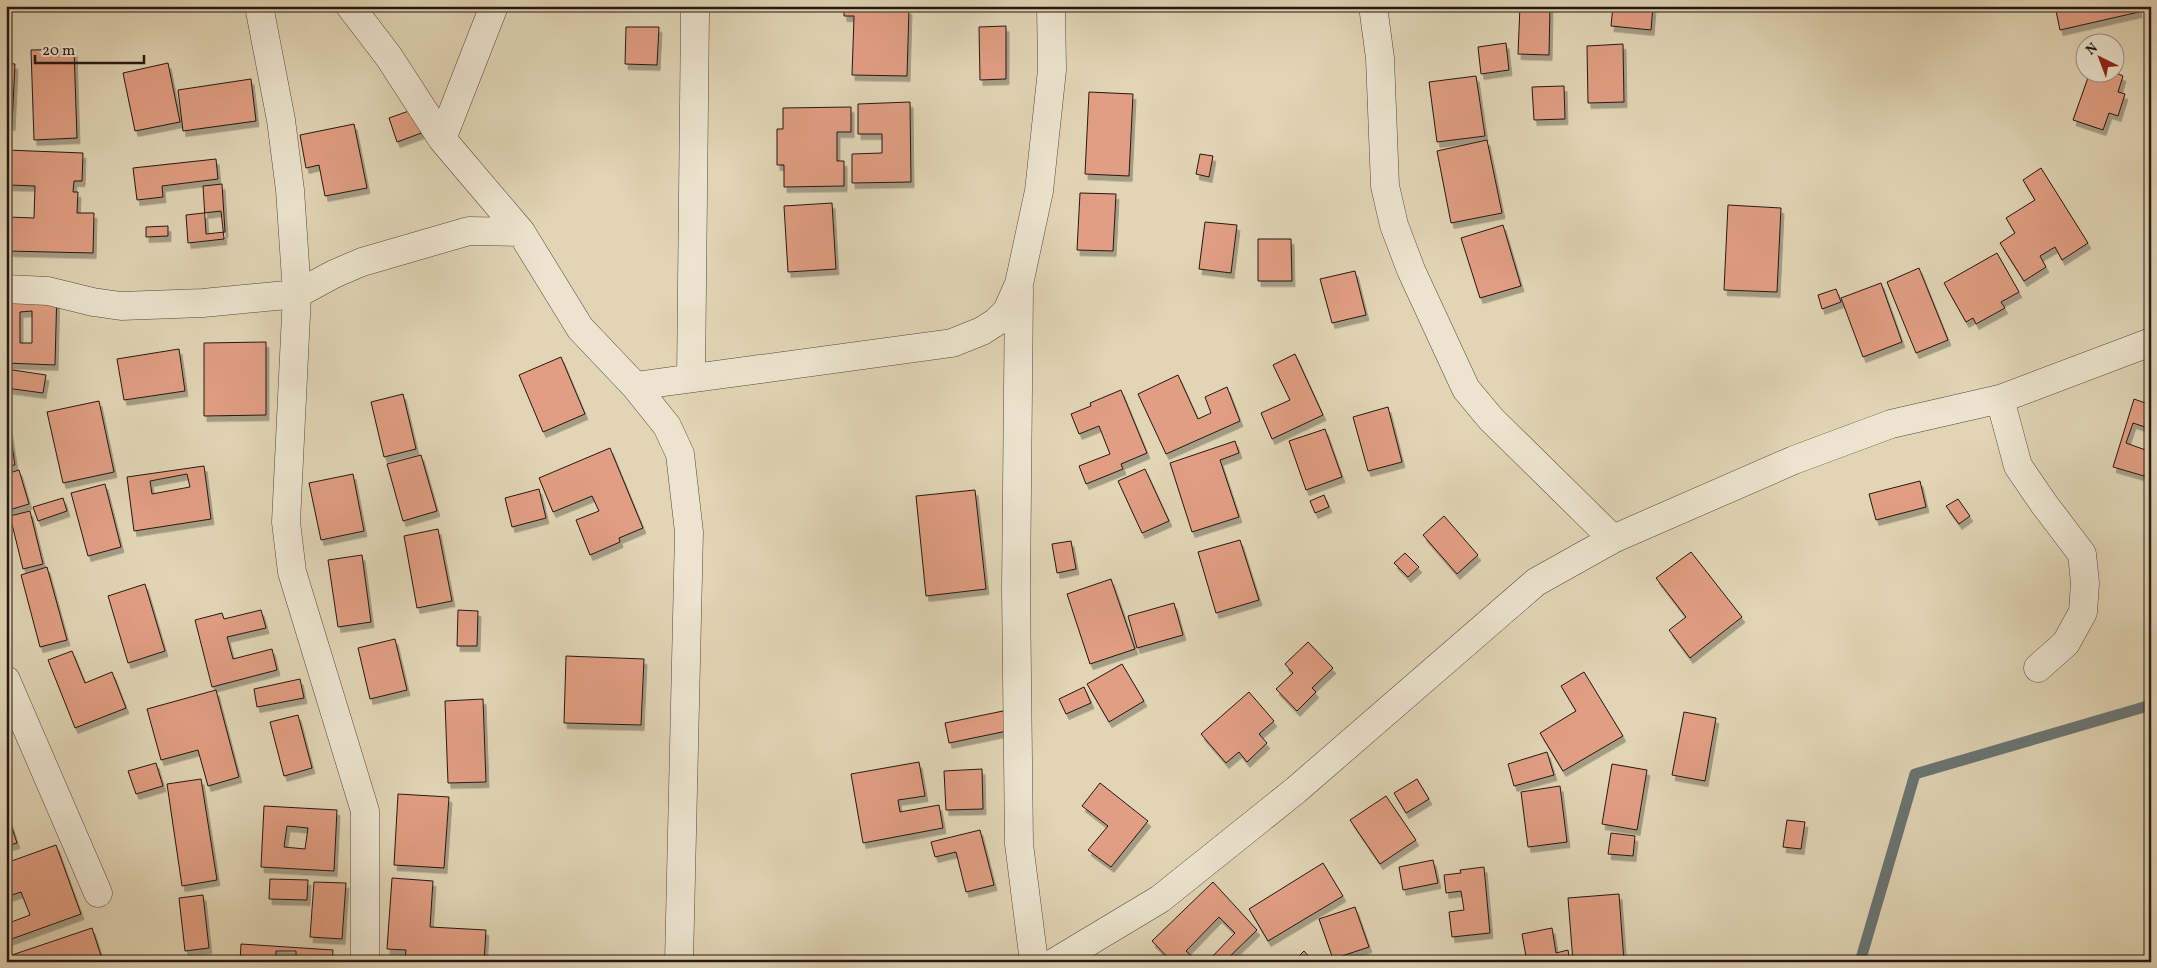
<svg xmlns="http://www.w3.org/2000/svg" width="2157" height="968" viewBox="0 0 2157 968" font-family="Vollkorn,serif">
  <defs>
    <filter id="shadow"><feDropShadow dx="3" dy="5.5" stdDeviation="0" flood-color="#0004"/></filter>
  </defs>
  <rect width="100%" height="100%" fill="#e1d5b5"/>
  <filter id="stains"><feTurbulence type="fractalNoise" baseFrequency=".004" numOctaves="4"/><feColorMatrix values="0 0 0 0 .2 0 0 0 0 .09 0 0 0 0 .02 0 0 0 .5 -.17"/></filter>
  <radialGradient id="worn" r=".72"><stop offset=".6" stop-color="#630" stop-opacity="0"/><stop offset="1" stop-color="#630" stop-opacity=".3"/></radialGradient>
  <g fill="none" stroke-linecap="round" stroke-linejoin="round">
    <path stroke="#6a7674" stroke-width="11" d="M1860,962L1915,774L2151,705"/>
  </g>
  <path fill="#e19e83" stroke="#241710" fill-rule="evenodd" filter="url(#shadow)" d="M844,6H904V8L909,9L907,76L852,75L854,16H844Z
    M1520,6H1550L1549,55L1518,54Z
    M1613,6H1653L1651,30L1611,26Z
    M2055,6H2138L2139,12L2060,30Z
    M1006,26V79L980,80L979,27Z
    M626,27H659L657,65L625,64Z
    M1506,43L1509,70L1481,74L1478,47Z
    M1623,44L1624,102L1588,103L1587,46Z
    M74,49L77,138L34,140L31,50Z
    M6,63L15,64L12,125H6Z
    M168,63L180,122L135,131L123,73Z
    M2090,72H2114L2123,76L2118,92L2125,94L2118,116L2109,113L2103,130L2073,120Z
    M1476,76L1485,136L1437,142L1429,82Z
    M251,79L256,121L183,131L178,90Z
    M1564,86L1565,119L1534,120L1532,87Z
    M1089,92L1133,94L1129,176L1085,174Z
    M910,102L911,182L852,183V154L882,153V134H858V104Z
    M426,105L435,128L397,142L389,118Z
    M851,107V132H837V161H844V186L784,187V165H777V129H783V108Z
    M354,124L367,188L325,196L319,165L306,168L300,135Z
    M1487,140L1502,213L1451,223L1437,151Z
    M6,150L83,153L82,181H74L73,192H78L77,213H94L93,253L8,251L9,236H6ZM9,185L35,186L34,218L8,217Z
    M1200,154L1213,156L1209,177L1196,174Z
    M216,159L218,179L162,186L163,197L137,200L133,168Z
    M2041,168L2088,243L2062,260L2055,247L2040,256L2046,267L2024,281L2000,243L2015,233L2006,218L2035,200L2023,180Z
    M222,184L225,232L206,234L203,186Z
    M1080,193L1116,194L1113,251L1077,250Z
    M832,203L836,269L788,272L784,206Z
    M1728,205L1781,208L1777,292L1724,290Z
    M221,211L224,239L188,243L186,215Z
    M1205,222L1237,225L1231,273L1199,269Z
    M1503,225L1521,286L1480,298L1461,238Z
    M168,226V236L146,237V227Z
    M1258,239H1291L1292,281H1258Z
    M1997,253L2019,292L2001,302L2005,308L1976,324L1973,318L1966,322L1944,283Z
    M1919,268L1948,340L1916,353L1887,282Z
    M1355,271L1366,315L1332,323L1320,279Z
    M1881,283L1902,342L1863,357L1841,298Z
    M6,286L57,288L55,365L6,363ZM32,311V343H20V312Z
    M1836,289L1841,302L1822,309L1818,295Z
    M266,342V415L204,416V343Z
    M179,349L185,391L124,400L117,359Z
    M1295,354L1323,415L1272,439L1261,413L1290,400L1273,365Z
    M561,357L585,414L543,432L519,375Z
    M6,369L46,375L43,393L6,388Z
    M1178,375L1198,419L1211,413L1205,397L1227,387L1240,421L1166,454L1138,394Z
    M1121,390L1147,453L1121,464L1123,469L1086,484L1079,466L1110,454L1099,426L1079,434L1071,414L1091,406L1090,403Z
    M403,394L416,449L384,457L371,402Z
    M2134,399L2151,405V429L2133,423L2126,443L2151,452V478L2113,467Z
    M99,401L114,472L63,483L47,412Z
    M1388,407L1402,462L1368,471L1353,417Z
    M6,420H8L15,465L6,466Z
    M1325,429L1342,477L1306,490L1289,441Z
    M1235,441L1239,453L1220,460L1239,517L1192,532L1170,463Z
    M610,448L643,528L619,538L620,542L590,555L576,520L599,511L592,496L553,512L539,478Z
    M421,455L437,511L403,521L387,464Z
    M204,466L211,519L134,531L127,477ZM187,474L190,487L152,494L150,481Z
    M1145,469L1169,521L1142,533L1118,481Z
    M19,470L29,504L6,511V474Z
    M353,474L364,531L321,540L309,483Z
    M1920,481L1926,507L1876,520L1869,494Z
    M105,484L121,547L88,556L71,493Z
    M539,489L546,518L512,527L505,498Z
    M975,490L986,589L926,596L916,496Z
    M1324,495L1329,507L1315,513L1310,501Z
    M63,498L67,511L38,521L33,507Z
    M1958,499L1970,516L1959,524L1946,506Z
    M30,511L43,564L23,569L10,516Z
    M1444,516L1478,555L1457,574L1423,535Z
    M438,529L452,601L417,608L404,536Z
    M1240,540L1259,600L1216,613L1198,552Z
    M1071,541L1076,569L1057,573L1052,544Z
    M1691,552L1742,617L1690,658L1669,630L1686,617L1656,578Z
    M1405,553L1419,567L1408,577L1394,563Z
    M362,555L371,622L338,627L328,560Z
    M47,567L67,640L40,647L21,575Z
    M1111,579L1135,649L1090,664L1067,594Z
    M145,584L165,651L128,663L108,596Z
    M1174,603L1183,635L1137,648L1128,616Z
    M261,610L266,628L227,637L233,659L272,649L277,670L212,687L195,620L222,613L224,619Z
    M458,610L478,611L477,646H457Z
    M395,639L407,690L370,699L358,648Z
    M1308,642L1333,668L1312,688L1316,692L1297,711L1276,689L1293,673L1285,664Z
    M72,651L85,683L112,672L126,708L75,728L48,660Z
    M566,656L644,659L641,725L564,723Z
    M1122,664L1144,701L1109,722L1087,684Z
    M1584,672L1623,736L1563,771L1540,733L1576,711L1561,686Z
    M300,679L304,698L257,707L254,689Z
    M1084,687L1091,703L1066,714L1059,699Z
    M216,690L239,777L208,786L198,750L161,760L147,709Z
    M1249,692L1274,721L1259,734L1267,743L1247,762L1239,752L1226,763L1201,734Z
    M483,699L486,782L448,783L445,701Z
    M1003,711L1007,731L949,743L945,723Z
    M1684,712L1716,718L1705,781L1672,775Z
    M298,715L312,768L284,776L270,722Z
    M1547,752L1554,775L1514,786L1508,764Z
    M919,762L925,796L898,800L900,812L939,805L943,828L863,843L851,774Z
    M156,763L163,786L136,794L128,771Z
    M1612,764L1647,770L1637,830L1602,824Z
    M982,769L983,809L946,810L944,771Z
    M201,779L217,880L182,886L167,784Z
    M1417,779L1429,799L1406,813L1394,793Z
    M1100,783L1148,821L1111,867L1088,850L1108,826L1082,806Z
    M1560,786L1567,842L1528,847L1521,792Z
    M398,794L449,797L444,868L394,865Z
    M1386,796L1416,840L1380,864L1350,820Z
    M264,806L337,810L334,871L261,867ZM287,826L308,828L305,849L284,847Z
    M6,810L17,843L6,846Z
    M1787,820L1805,822L1801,849L1783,847Z
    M980,830L994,885L966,892L956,852L935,857L931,842Z
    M1611,833L1635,836L1633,856L1608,854Z
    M56,845L81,914L6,941V924L30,915L21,892L6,897V863Z
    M1433,860L1438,883L1403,890L1399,867Z
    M1323,863L1343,896L1268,941L1249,909Z
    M1484,867L1490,933L1452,937L1449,912L1464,910L1461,891L1446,893L1444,875L1461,873L1460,870Z
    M392,878L433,881L430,927L486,930L484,962L405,960L406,950L387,949Z
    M270,879L308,880L307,900L269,899Z
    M314,882L346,883L342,939L310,937Z
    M1213,882L1257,930L1224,962H1207L1235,933L1219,917L1186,951L1198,962H1172L1152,941Z
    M1619,894L1624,962H1573L1568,898Z
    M203,895L209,948L185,951L179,898Z
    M1355,907L1369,947L1333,959L1319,919Z
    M92,928L103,962H6V957Z
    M1552,928L1556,953L1568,950L1570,962H1527L1522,934Z
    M241,944L333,950L332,962H296V951H276V962H240Z
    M1304,951L1314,962H1293Z"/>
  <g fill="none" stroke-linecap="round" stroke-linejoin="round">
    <g stroke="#534639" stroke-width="29">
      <path id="minor" d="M259,6L281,120L290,190L297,294L286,522L292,572L365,811V962
        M350,6L389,57L442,139L521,232L580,328L635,386L667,426L680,454L689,532L679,962
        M1373,6L1380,58L1385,186L1394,225L1411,270L1466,389L1491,419L1613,539
        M442,139L494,6
        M6,289L48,291L93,302L121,306L203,303L297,294L334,274L362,262L469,231L521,232
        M1019,289L1016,590L1019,844L1034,962
        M691,378L695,13L697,6
        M635,386L952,343L982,331L996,322L1007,311L1019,284L1039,191L1052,70L1051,6
        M2000,399L2018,466L2044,504L2082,554L2085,583L2083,612L2066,643L2038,668
        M6,680L98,893
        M1055,962L1160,899L1296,790L1536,582L1613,539L1794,460L1891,424L2000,399L2151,342"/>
    </g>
    <use href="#minor" stroke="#ece4cf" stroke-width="28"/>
  </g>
  <rect width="2157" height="968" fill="none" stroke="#e1d5b5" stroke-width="25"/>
  <rect x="8" y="8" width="2142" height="953" fill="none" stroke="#241710" stroke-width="2.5"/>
  <rect x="12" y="12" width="2132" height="943" fill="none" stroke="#241710"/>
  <g transform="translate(2100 58) rotate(318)"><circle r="24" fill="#ece4cf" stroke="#9c9283"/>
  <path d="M0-4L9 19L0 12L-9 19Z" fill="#8f2418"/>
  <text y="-8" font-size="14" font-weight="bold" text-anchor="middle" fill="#241710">N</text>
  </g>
  <path d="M35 55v8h109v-8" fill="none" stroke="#241710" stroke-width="2.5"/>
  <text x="42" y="55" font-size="15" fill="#241710" stroke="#ece4cf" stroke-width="4" paint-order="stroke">20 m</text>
  <rect width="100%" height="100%" filter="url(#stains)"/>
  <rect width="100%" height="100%" fill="url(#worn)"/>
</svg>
